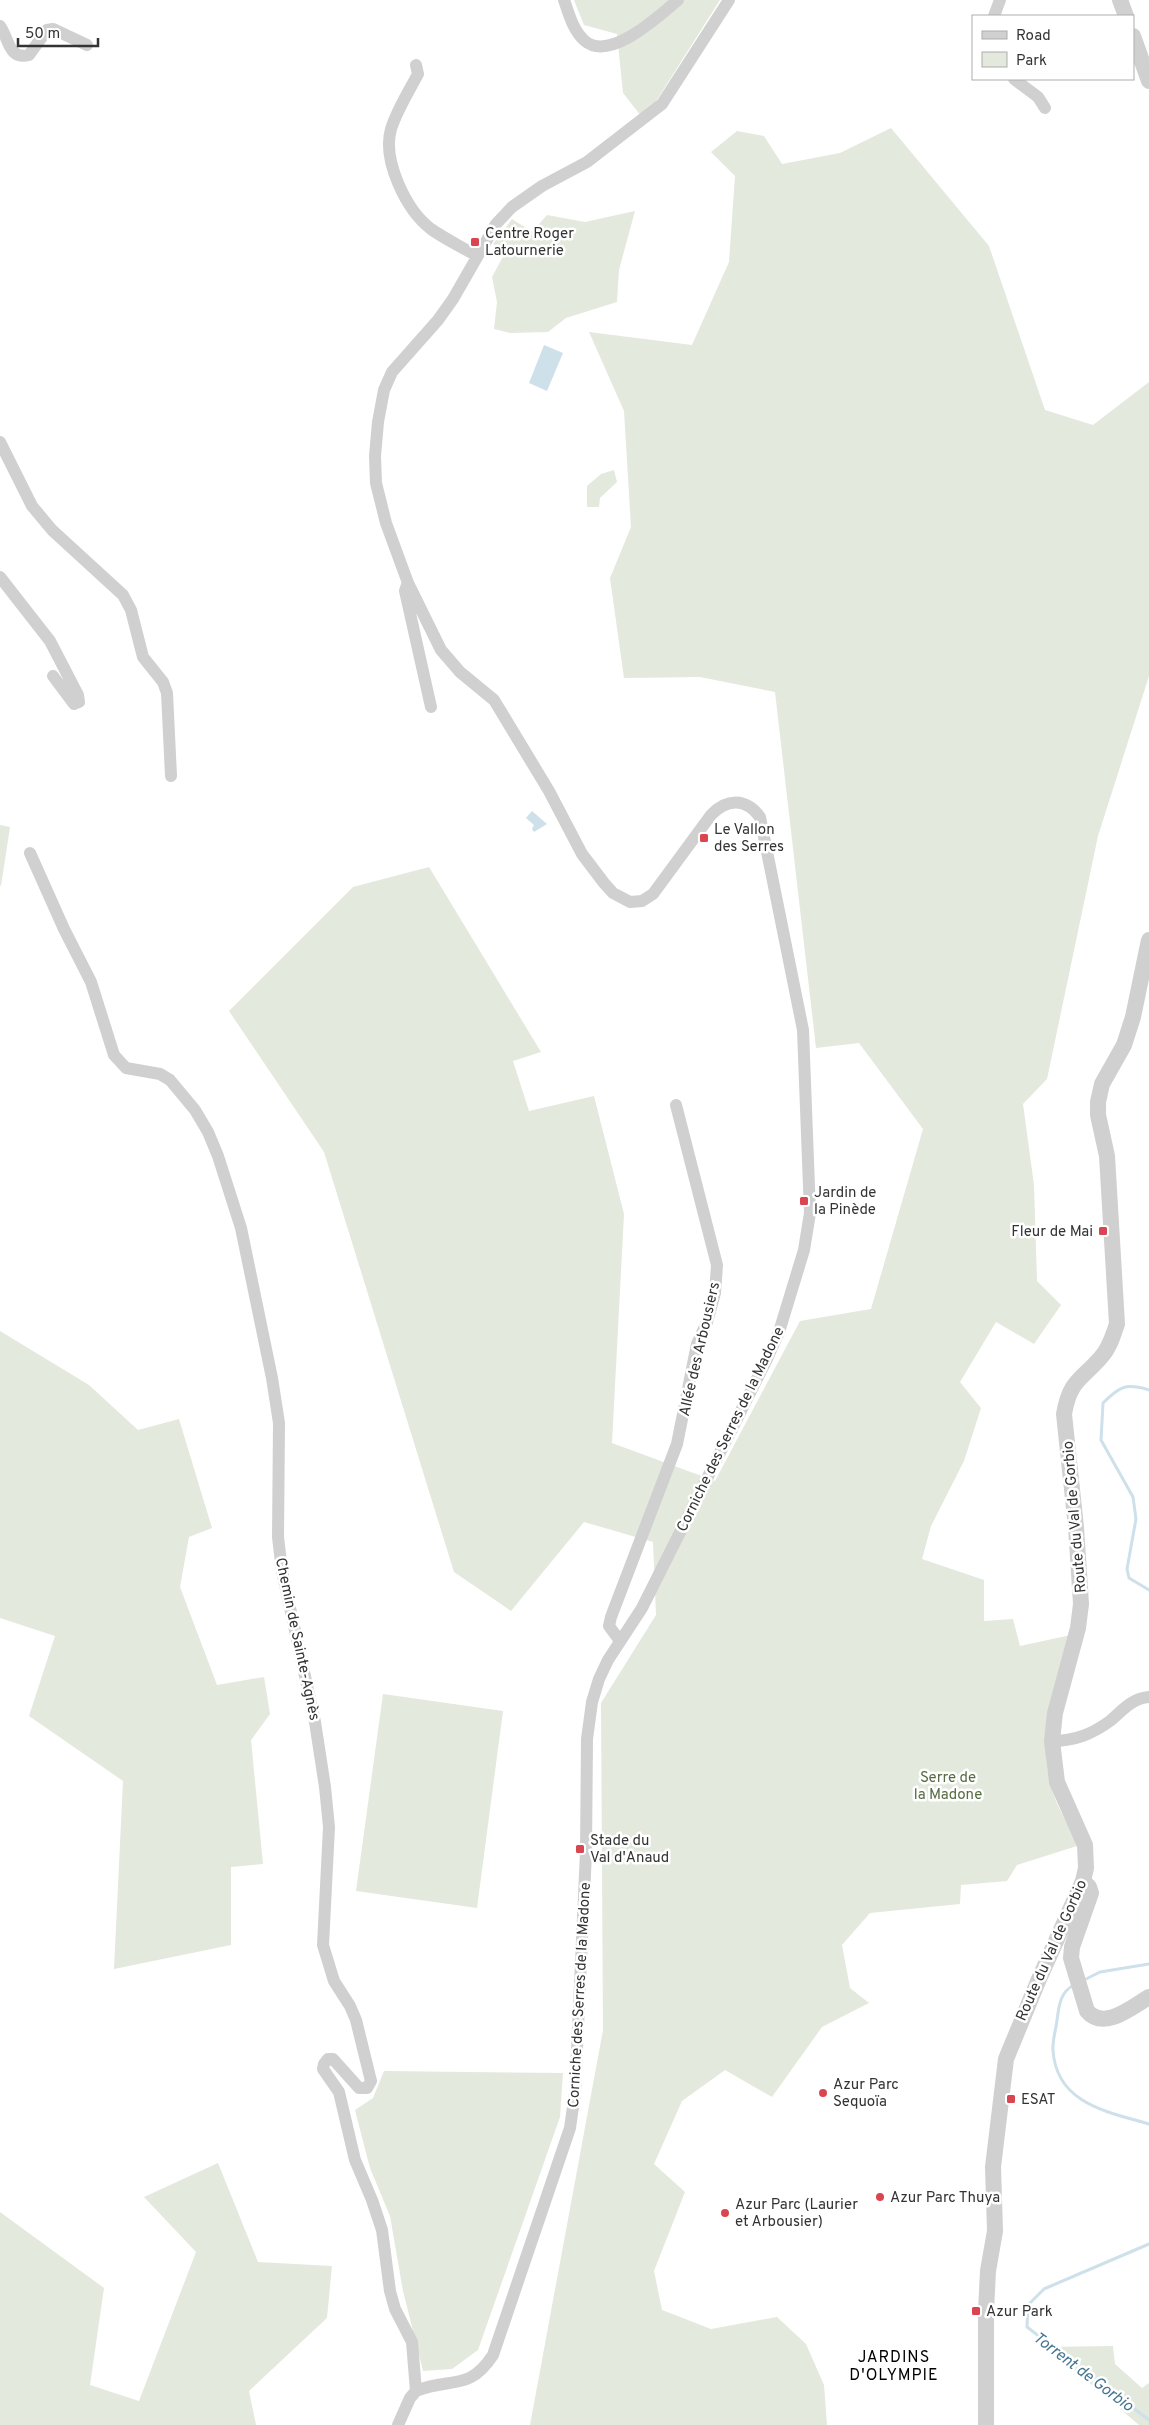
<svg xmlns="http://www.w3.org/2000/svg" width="1149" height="2425" viewBox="0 0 1149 2425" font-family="Overpass,sans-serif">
  <rect width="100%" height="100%" fill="#fff"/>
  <path fill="#e3e9dd" d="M574,0H720L653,106L641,116L623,93L617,34L584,25Z
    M891,128L989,246L1045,410L1093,425L1149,382V676L1098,836L1047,1079L1023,1104L1034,1185L1037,1281L1061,1305L1034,1344L996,1322L960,1382L981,1408L964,1461L931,1526L922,1559L984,1580V1621L1013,1619L1020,1646L1071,1635C1055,1690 1033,1744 1056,1801C1062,1816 1072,1831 1080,1845L1017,1865L1007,1881L961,1885L960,1904L870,1913L842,1945L850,1988L869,2003L822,2027L772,2097L725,2070L682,2101L654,2164L685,2192L654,2271L662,2310L711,2329L777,2317L806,2344L824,2385L827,2425H530L603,2030L601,1703L656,1615L653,1542L584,1522L511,1611L454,1572L324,1152L229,1011L353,887L429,867L541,1052L513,1061L529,1111L594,1096L624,1214L612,1443L715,1481L800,1321L871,1309L923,1129L859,1043L816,1048L775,692L700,677L624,678L610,578L631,527L624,411L589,332L692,345L729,262L735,176L711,152L737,131L764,136L782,164L840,153Z
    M635,211L619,270L617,302L566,318L548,332L510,333L494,329L497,302L492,277L505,253L493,244L512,219L532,232L547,215L585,222Z
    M614,470L617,482L600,498L599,507H587V486L601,474Z
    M0,825L10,827L1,886L0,885Z
    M0,1331L89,1385L138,1430L179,1419L212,1528L189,1537L180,1587L217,1685L264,1677L270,1714L251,1740L263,1864L231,1867V1945L114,1969L123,1781L29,1716L55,1636L0,1618Z
    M383,1694L503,1711L477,1908L356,1891Z
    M384,2071L563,2073L560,2117L478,2350L452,2369L423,2371L403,2291L390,2216L370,2168L355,2110L373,2098Z
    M218,2163L258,2262L332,2266L327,2318L249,2391L256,2425H0V2212L104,2288L90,2385L139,2401L196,2252L144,2197Z
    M1113,2346L1115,2364L1142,2388L1149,2383V2425H1139L1047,2347Z"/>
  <path fill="#cee0ea" d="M544,345L563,353L547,391L529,383Z
    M532,811L547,824L534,832L532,829L534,825L526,818Z"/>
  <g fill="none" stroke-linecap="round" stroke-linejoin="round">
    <path stroke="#cee0ea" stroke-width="3" d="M1149,1390C1126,1383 1120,1386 1103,1403L1101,1440L1133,1497L1136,1519L1127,1569L1129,1578L1149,1590
      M1082,1981L1100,1972L1149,1964
      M1074,1985C1060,1992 1059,2006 1057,2020C1056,2030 1052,2041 1053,2051C1057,2104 1108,2112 1149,2124
      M1149,2244L1044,2289L1028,2305L1027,2327L1149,2420"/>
    <path stroke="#d0d0d0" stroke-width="12" d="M564,0C569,14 573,31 585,41C610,62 659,16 678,0
      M994,16L1000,0
      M0,26C9,38 8,60 29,55L47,30L53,29L87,45
      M416,65L418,74C409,91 397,110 391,129C382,160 406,210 431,229C445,239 462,247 477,256
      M1014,79L1038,97L1045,108
      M0,442L32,506L52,530L123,595L131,610L143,657L163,682L167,693L171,776
      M0,577L50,641L78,695L79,702L74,704L53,676
      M407,585L405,591L431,707
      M30,853L64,929L91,982L114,1055L126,1068L160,1074L170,1080L195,1110L208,1132L218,1156L241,1228L272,1378L279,1423L278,1537L282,1571L315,1722L325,1787L329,1827L323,1945L334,1981L350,2006L356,2020L371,2081L367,2088H359L333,2059H328L324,2064L323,2069L339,2092L355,2160L372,2200L382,2230L390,2291L395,2309L412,2342L416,2391
      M620,1641L609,1626L611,1617L677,1444L697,1344L707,1322L715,1293L717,1265L676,1105
      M1052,1741C1075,1741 1092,1734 1110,1721C1122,1711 1132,1698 1149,1697
      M398,2425L410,2398L416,2391C450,2377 469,2392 493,2355L570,2128L575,2093L586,1852L587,1739L592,1702L599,1679L608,1660L642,1608L766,1361L779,1332L804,1250L810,1213L803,1030L760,817C746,798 727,798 711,815L653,894L642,901L630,902L613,893L604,883L582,854L549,791L494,700L460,672L441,650L408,583L386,523L376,483L375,456L378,422L384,390L392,372L438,320L453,299L496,224L512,207L542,186L587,162L662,104L729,0"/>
    <path stroke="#d0d0d0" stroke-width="16" d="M1120,0L1126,16
      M1133,36L1149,81
      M1083,1881L1089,1887L1091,1893L1072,1947L1071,1958L1087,2011C1104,2031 1132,2007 1149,1997
      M986,2425V2311L988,2271L995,2231L993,2167L1006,2059L1039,1979L1083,1881L1086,1868L1085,1845L1057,1782L1052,1741L1055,1713L1078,1628L1081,1604L1076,1527L1064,1414C1070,1379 1082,1380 1102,1356C1110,1347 1113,1335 1117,1324L1107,1156L1098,1115V1102L1102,1084L1124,1045L1133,1017L1149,940"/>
  </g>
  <g fill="#da4552" stroke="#fff" stroke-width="2">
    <rect x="470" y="237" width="10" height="10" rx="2.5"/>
    <rect x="699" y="833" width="10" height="10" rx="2.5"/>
    <rect x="799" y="1196" width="10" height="10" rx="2.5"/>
    <rect x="1098" y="1226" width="10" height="10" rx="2.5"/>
    <rect x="575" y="1844" width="10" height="10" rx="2.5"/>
    <circle cx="823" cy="2093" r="5"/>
    <rect x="1006" y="2094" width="10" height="10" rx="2.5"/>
    <circle cx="880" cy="2197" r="5"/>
    <circle cx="725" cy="2213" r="5"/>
    <rect x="971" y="2306" width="10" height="10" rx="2.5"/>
  </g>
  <g text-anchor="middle" stroke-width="5" stroke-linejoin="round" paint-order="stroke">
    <g font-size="15" fill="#333" stroke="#fff" text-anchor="start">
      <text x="485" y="238">Centre Roger<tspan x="485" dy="17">Latournerie</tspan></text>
      <text x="714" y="834">Le Vallon<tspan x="714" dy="17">des Serres</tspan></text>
      <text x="814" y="1197">Jardin de<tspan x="814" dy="17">la Pinède</tspan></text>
      <text x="1093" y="1236" text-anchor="end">Fleur de Mai</text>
      <text x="590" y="1845">Stade du<tspan x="590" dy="17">Val d'Anaud</tspan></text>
      <text x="833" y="2089">Azur Parc<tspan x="833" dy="17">Sequoïa</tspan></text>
      <text x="1021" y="2104">ESAT</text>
      <text x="890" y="2202">Azur Parc Thuya</text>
      <text x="735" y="2209">Azur Parc (Laurier<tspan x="735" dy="17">et Arbousier)</tspan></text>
      <text x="986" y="2316">Azur Park</text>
    </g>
    <g font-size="15" fill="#333" stroke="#fff">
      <text transform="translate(699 1349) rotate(-77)" y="5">Allée des Arbousiers</text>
      <text transform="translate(730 1429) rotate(-64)" y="5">Corniche des Serres de la Madone</text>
      <text transform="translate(1074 1517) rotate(-95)" y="5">Route du Val de Gorbio</text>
      <text transform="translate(298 1639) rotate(78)" y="5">Chemin de Sainte-Agnès</text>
      <text transform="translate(1051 1950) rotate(-66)" y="5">Route du Val de Gorbio</text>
      <text transform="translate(579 1995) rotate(-87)" y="5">Corniche des Serres de la Madone</text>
    </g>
    <g font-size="15" fill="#576c42" stroke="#fff">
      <text x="948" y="1782">Serre de<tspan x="948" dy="17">la Madone</tspan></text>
    </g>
    <g font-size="16" letter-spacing="1" fill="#000" stroke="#fff">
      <text x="894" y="2362">JARDINS<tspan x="894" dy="18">D'OLYMPIE</tspan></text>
    </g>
    <g font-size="16" font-style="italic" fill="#457591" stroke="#fff">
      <text transform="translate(1084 2371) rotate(37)" y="6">Torrent de Gorbio</text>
    </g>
  </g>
  <rect x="972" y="15" width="162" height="65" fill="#ffffff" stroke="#adadad"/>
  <rect x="982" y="31" width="25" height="8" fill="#d0d0d0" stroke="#adadad"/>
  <text x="1016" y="40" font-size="15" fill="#333333">Road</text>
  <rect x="982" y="52" width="25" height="15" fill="#e3e9dd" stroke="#adadad"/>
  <text x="1016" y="65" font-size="15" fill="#333333">Park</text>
  <path d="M18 38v8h80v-8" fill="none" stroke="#333333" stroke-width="2.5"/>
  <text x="25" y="38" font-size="15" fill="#333333" stroke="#ffffff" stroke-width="4" paint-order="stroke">50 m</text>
</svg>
